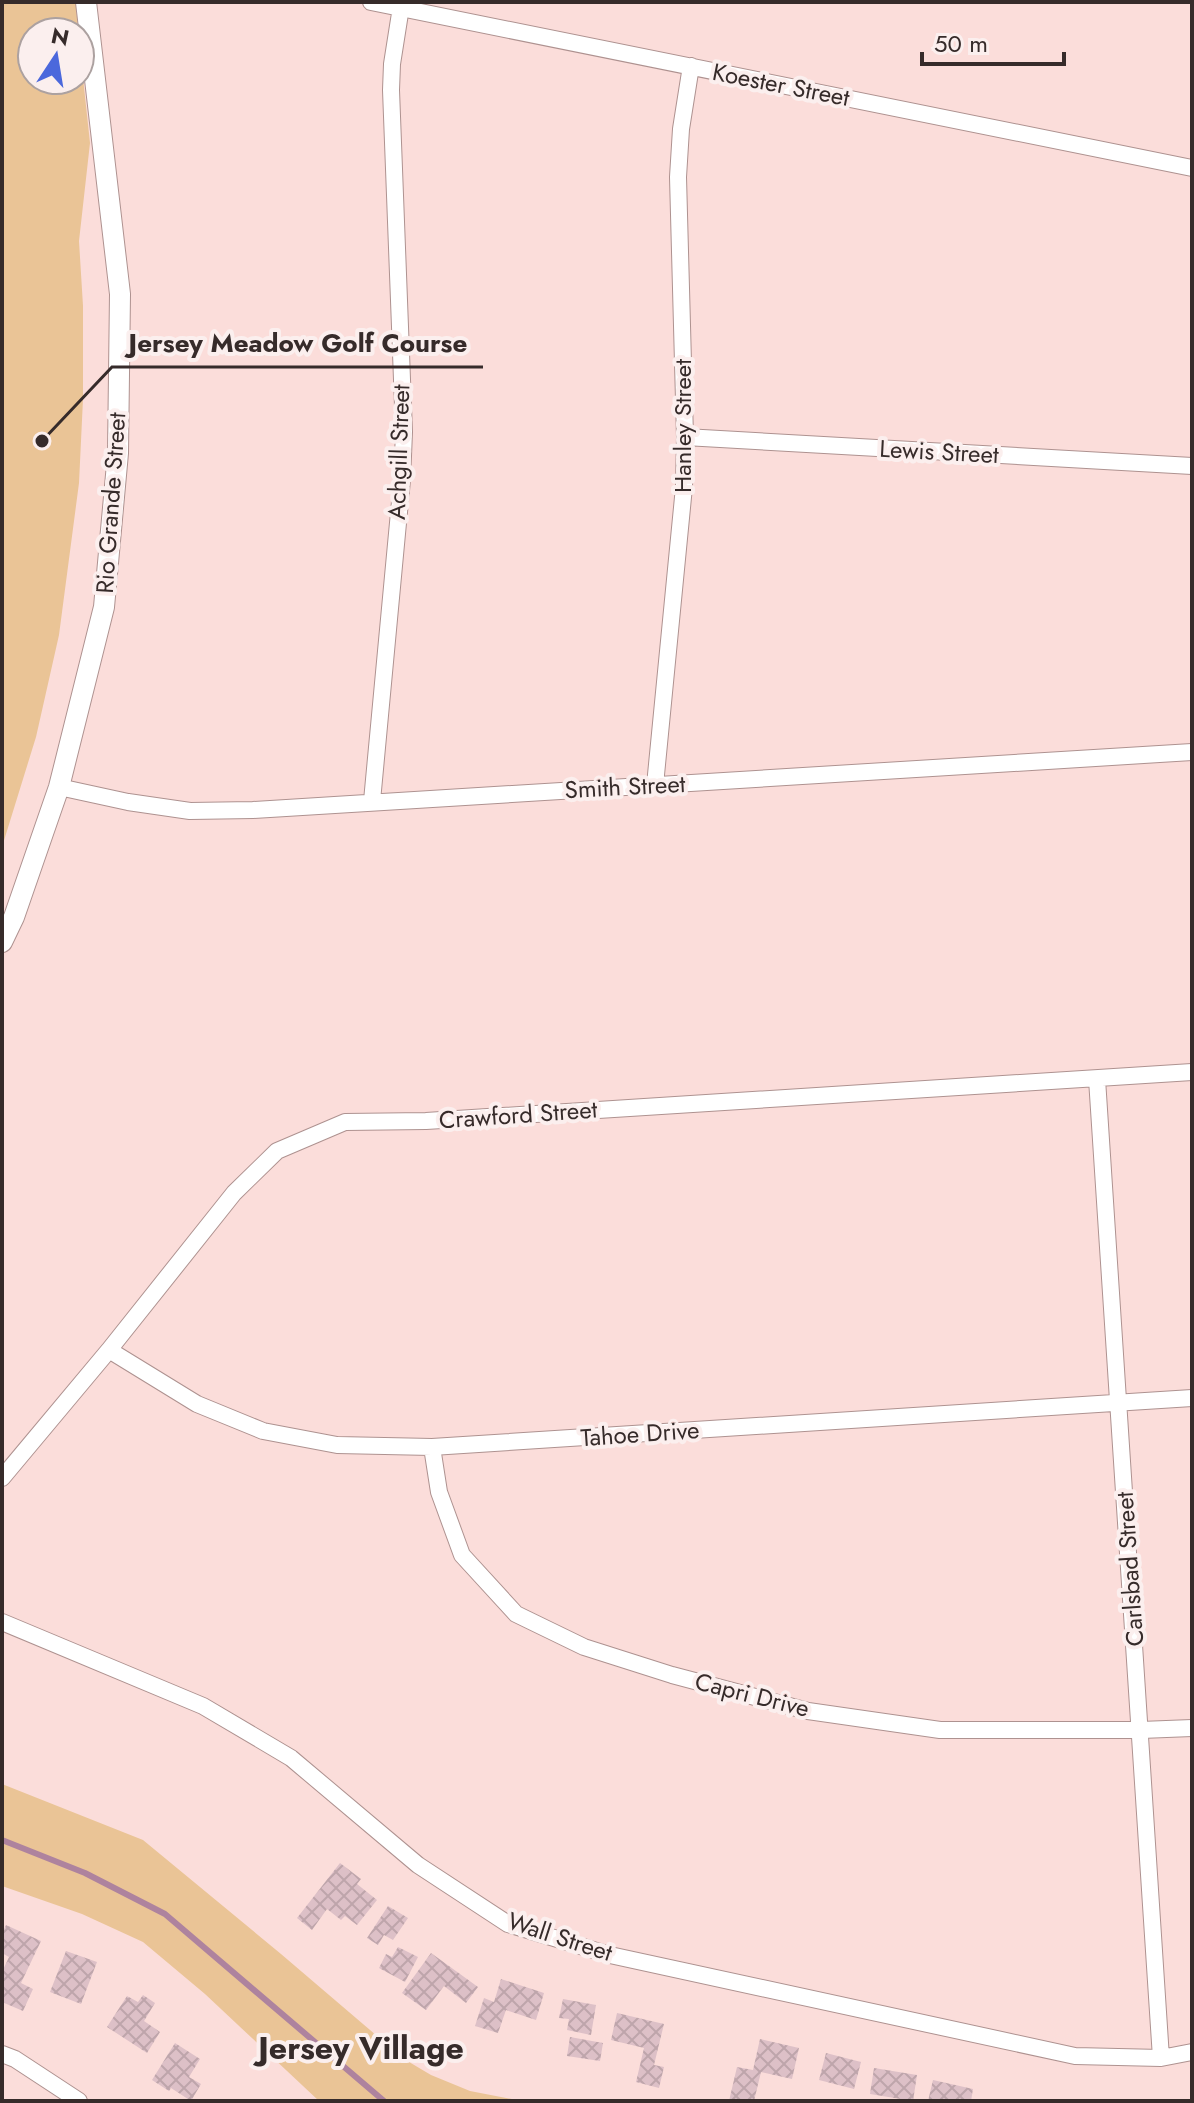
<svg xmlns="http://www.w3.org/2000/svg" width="1194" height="2103" viewBox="0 0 1194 2103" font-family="Jost,sans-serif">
  <defs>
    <pattern id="building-cross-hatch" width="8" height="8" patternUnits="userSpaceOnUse" patternTransform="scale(2)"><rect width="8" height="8" fill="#ddc0c7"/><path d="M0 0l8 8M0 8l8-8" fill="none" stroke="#bea5ab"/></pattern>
  </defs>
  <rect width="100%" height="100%" fill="#fbddda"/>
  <path fill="#eac496" d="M2,2H76L78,32H32V80H80V50L90,143L79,241L83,306V399L79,483L59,635L36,737L2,847Z
    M2,1784L143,1840L281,1954L404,2059L431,2075L470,2091L522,2101H319L205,1994L143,1942L82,1914L2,1886Z"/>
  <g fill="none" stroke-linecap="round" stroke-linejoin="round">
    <path stroke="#ae839e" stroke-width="6" d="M2,1840L85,1873L165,1914L384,2101"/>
  </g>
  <path fill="url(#building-cross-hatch)" d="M340,1863L361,1879L357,1884L377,1900L357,1925L345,1916L341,1920L327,1909L312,1930L297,1918Z
    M388,1906L408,1918L393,1940L384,1935L378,1945L367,1938Z
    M6,1925L41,1941L21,1983L33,1989L23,2011L2,2002V1972L9,1957L2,1953V1934Z
    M398,1947L418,1957L405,1982L379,1968L386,1954L392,1957Z
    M66,1951L97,1962L81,2004L50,1992Z
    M431,1953L478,1987L466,2003L444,1986L426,2010L402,1993Z
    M501,1979L544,1993L536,2020L506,2010L498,2033L475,2026L484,1998L494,2002Z
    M143,1995L155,2003L144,2021L160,2032L147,2053L107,2027L127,1996L138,2002Z
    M563,1999L596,2005L591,2035L567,2030L569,2019L559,2018Z
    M617,2013L664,2024L654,2065L664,2067L659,2088L636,2082L644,2048L611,2040Z
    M570,2037L603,2043L600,2061L567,2056Z
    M760,2039L799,2048L792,2079L761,2072L754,2101H729L737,2067L753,2070Z
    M175,2043L200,2059L189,2077L201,2084L191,2101L171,2088L169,2091L152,2080Z
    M826,2053L861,2062L854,2089L819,2080Z
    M874,2068L917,2075L913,2101L870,2094Z
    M933,2080L973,2089L971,2101H928Z"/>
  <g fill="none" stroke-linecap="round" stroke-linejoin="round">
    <g stroke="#ae9290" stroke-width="18">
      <path id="minor" d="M371,2L1192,168
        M685,437L1192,466
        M655,785L684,487L685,437L678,177L681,129L691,66
        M59,787L128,802L190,811L253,810L1192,752
        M372,801L402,480L404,432L391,90L392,64L401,7
        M1097,1079L1161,2058
        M109,1350L197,1404L263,1431L337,1445L432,1447L1192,1398
        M432,1447L439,1492L462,1555L516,1614L584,1647L672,1675L808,1711L940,1730H1141L1192,1728
        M2,1478L109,1350L234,1193L277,1151L345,1122L426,1121L1192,1072
        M2,1622L203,1706L291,1758L418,1865L508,1924L610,1955L1075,2056L1161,2058L1192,2052
        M2,2054L15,2059L79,2101"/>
    </g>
    <g stroke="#ae9290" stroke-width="22">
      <path id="tertiary" d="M2,942L14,917L59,787L104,607L118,453L120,294L86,2"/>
    </g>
    <use href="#minor" stroke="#fff" stroke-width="16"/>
    <use href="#tertiary" stroke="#fff" stroke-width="20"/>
  </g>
  <g text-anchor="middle" stroke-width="8" stroke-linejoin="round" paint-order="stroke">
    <g font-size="24" fill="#362b2a" stroke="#fbefee">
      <text transform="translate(781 85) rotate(11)" y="8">Koester Street</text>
      <text transform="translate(683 426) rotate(-90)" y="8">Hanley Street</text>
      <text transform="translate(399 452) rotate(-88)" y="8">Achgill Street</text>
      <text transform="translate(939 452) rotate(3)" y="8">Lewis Street</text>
      <text transform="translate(111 503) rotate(-86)" y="8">Rio Grande Street</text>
      <text transform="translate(625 787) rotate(-3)" y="8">Smith Street</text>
      <text transform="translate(518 1115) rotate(-4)" y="8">Crawford Street</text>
      <text transform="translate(640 1434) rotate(-4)" y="8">Tahoe Drive</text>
      <text transform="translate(1130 1569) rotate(-94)" y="8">Carlsbad Street</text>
      <text transform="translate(752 1695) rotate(14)" y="8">Capri Drive</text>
      <text transform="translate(560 1937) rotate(18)" y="8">Wall Street</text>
    </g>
    <g font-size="32" font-weight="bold" fill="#362b2a" stroke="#fbefee">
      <text x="361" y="2059">Jersey Village</text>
    </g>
  </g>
  <path fill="none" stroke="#362b2a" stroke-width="3" d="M42 441L112 367H483"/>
  <circle fill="#362b2a" stroke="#fbefee" stroke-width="3" cx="42" cy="441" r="8"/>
  <g font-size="26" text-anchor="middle" font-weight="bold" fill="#362b2a" stroke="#fbefee" stroke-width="8" stroke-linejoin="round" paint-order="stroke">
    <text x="298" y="352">Jersey Meadow Golf Course</text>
  </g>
  <rect width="1194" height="2103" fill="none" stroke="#362b2a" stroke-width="8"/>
  <g transform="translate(56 56) rotate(12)"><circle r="38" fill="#fbefee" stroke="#aca1a0" stroke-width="2"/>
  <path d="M0-6L14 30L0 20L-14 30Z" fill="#4b68dc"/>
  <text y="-12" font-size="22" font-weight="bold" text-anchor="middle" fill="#362b2a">N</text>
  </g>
  <path d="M922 52v12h142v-12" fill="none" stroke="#362b2a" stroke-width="4"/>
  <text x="934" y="52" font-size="24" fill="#362b2a" stroke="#fbefee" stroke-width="6" paint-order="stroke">50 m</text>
</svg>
